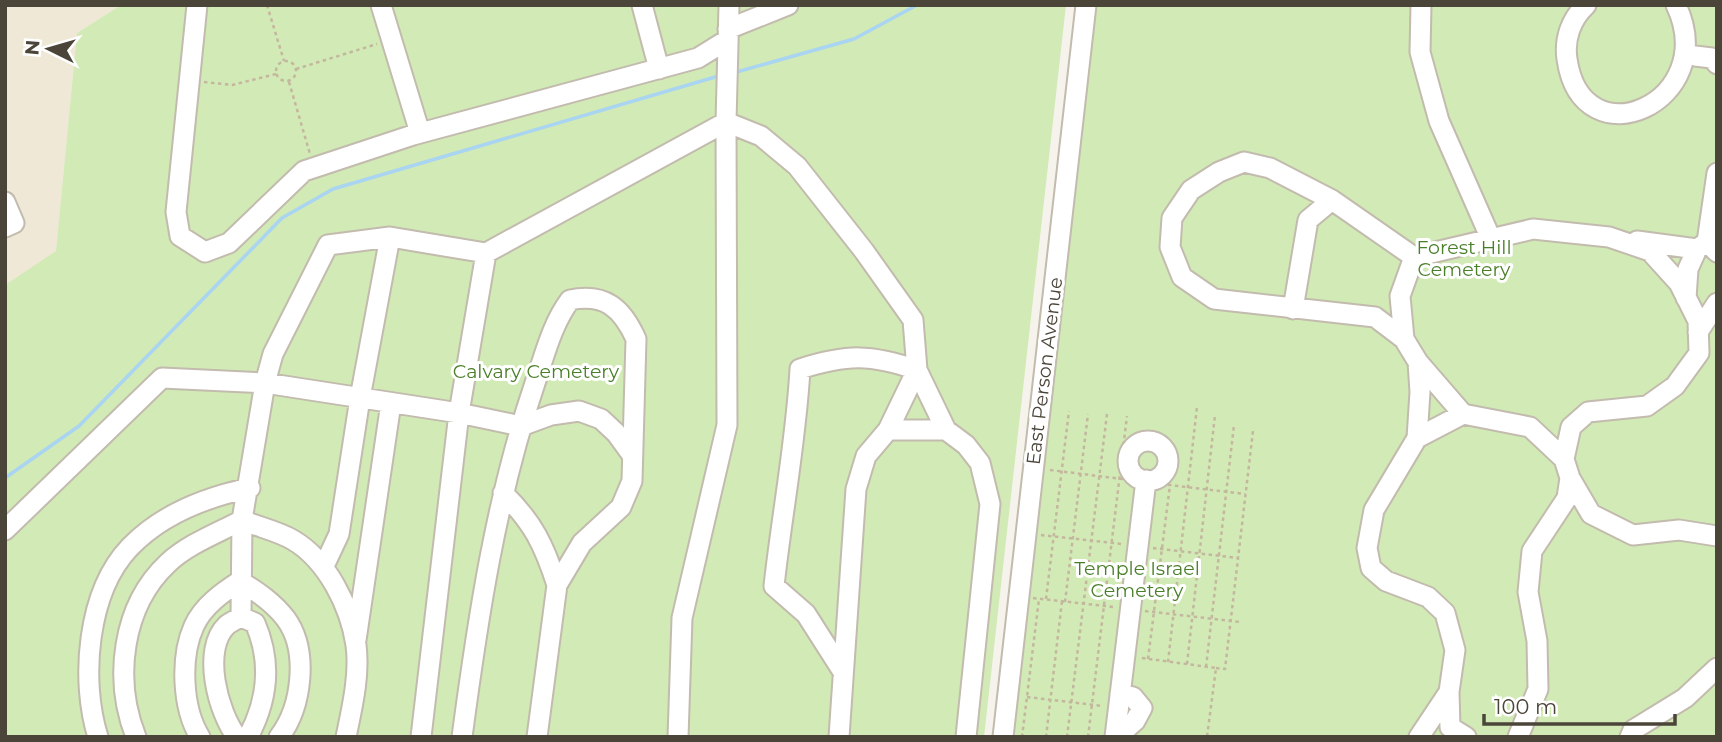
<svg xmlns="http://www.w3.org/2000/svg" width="1722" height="742" viewBox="0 0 1722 742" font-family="Montserrat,sans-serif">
  <rect width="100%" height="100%" fill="#f6f3ec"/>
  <path fill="#efe8d6" d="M5,5H121L77,33L56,252L5,285Z"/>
  <path fill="#d2eab5" d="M121,5H1066L984,737H5V285L56,251L77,33Z
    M1093,5H1717V737H1004Z"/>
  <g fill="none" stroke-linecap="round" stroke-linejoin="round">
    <path stroke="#a9d4f2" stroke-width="3.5" d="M733,73L854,39L917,5
      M5,478L79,426L282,218L333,189L722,75"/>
    <g stroke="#c2bbae" stroke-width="23">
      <path id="minor" d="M197,5L176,212L180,236L205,252L229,243L304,171L413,135L698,58L727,40
        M381,5L420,133
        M642,5L659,69
        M729,5L726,122L761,136L797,166L864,251L913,320L917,370L946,430
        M1421,5L1420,52L1439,121L1491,239
        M1586,5C1571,19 1564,39 1567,59C1582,164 1722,102 1676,5
        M728,29L788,5
        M1695,56L1712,58L1717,64
        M5,202L14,223L5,227
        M1637,241L1697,249L1707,242L1717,252
        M1707,242L1717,173
        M486,253L726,122L727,425L682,618L678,737
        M1686,298L1688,269L1697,249
        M1293,309L1308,220L1332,200
        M1698,332L1717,303
        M1404,339L1375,317L1214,299L1182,277L1170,247L1172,218L1191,190L1219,172L1244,162L1270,168L1332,200L1414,257
        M1418,362L1463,414L1530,427L1564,459
        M1417,438L1463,414
        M1128 461a20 20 0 1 1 40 0a20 20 0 1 1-40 0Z
        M1570,478L1591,514L1633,535L1679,530L1717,536
        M503,493C533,522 544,545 557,585
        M5,530L162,378L265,383L459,413L521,426L551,415L579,411L601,419L616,433L632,455
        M324,566L339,534L360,398L390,237
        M241,617L242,520L265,383L273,354L328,245L390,237L486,253L459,413L421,737
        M241,617L255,623C272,662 268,700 248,737
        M356,640L391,403
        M843,672L806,614L774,586C782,513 796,442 800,369C847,354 871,354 917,370L888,430
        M1449,692L1450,727L1466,737
        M98,737C80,680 87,592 130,547C162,514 206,497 250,488
        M136,737C113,679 122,606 168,563C188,544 218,533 242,520C258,527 278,531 293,540C327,560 350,606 356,645C360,675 352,708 346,737
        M200,737C182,708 180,657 194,626C203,606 223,592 240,581C258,592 274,603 286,619C309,651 302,707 279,737
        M237,737C218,713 201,649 227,625C231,622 237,619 241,617
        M462,737C478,617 496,498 535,383C545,354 552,324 570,300C605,293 622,308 636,339L632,481L621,507L582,543L557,585L537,737
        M839,737L856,489L866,456L888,430H946L966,445L980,463L990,504L966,737
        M1003,737L1086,5
        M1115,737L1146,480
        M1117,737L1135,721L1142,708L1133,697L1120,694
        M1419,737L1449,692L1455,650L1445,613L1428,597L1386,581L1371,568L1367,548L1374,510L1417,438L1420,392L1418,362L1404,339L1400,296L1414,257L1533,229L1609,237L1650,251L1679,283L1698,321L1699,353L1675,386L1647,406L1588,412L1571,427L1564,459L1570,478L1567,498L1532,551L1528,592L1537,641L1538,689L1518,737
        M1630,737L1633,730L1685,698L1717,668"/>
    </g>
    <path stroke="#c4b79f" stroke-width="2.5" stroke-dasharray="3.5 3.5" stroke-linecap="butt" d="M267,5L284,61
      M276 71a10 10 0 1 1 20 0a10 10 0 1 1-20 0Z
      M296,69L377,44
      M204,82L232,85L276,74
      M289,82L310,154
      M1050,470L1130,480
      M1161,484L1245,494
      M1041,535L1122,544
      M1153,548L1238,558
      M1033,598L1114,607
      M1046,599L1069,411
      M1065,602L1088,414
      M1145,611L1240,622
      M1142,658L1216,668L1207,737
      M1148,659L1170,485
      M1168,662L1197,407
      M1187,664L1215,415
      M1206,667L1234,425
      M1216,668L1225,669L1253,431
      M1027,697L1103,706
      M1022,737L1039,599
      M1046,737L1062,601
      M1067,737L1107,414
      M1088,737L1127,416"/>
    <use href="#minor" stroke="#fff" stroke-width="19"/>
  </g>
  <g text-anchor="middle" stroke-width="6" stroke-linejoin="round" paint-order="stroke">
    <g font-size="19" fill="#4a7f2a" stroke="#fff">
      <text x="1464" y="254">Forest Hill<tspan x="1464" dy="22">Cemetery</tspan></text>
      <text x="536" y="378">Calvary Cemetery</text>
      <text x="1137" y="575">Temple Israel<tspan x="1137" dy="22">Cemetery</tspan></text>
    </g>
    <g font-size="19" fill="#4b4439" stroke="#fff">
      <text transform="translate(1044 371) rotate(-83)" y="7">East Person Avenue</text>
    </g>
  </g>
  <rect width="1722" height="742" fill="none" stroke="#4b4439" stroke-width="14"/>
  <g transform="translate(49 49) rotate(275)" stroke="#ffffff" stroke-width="5" paint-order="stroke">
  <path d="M0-5L12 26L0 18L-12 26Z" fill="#4b4439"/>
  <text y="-10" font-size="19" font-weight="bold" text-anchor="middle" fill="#4b4439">N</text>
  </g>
  <path d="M1484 714v10h191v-10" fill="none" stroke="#4b4439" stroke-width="3.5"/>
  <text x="1494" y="714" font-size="21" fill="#4b4439" stroke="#ffffff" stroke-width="5" paint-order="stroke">100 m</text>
</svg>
